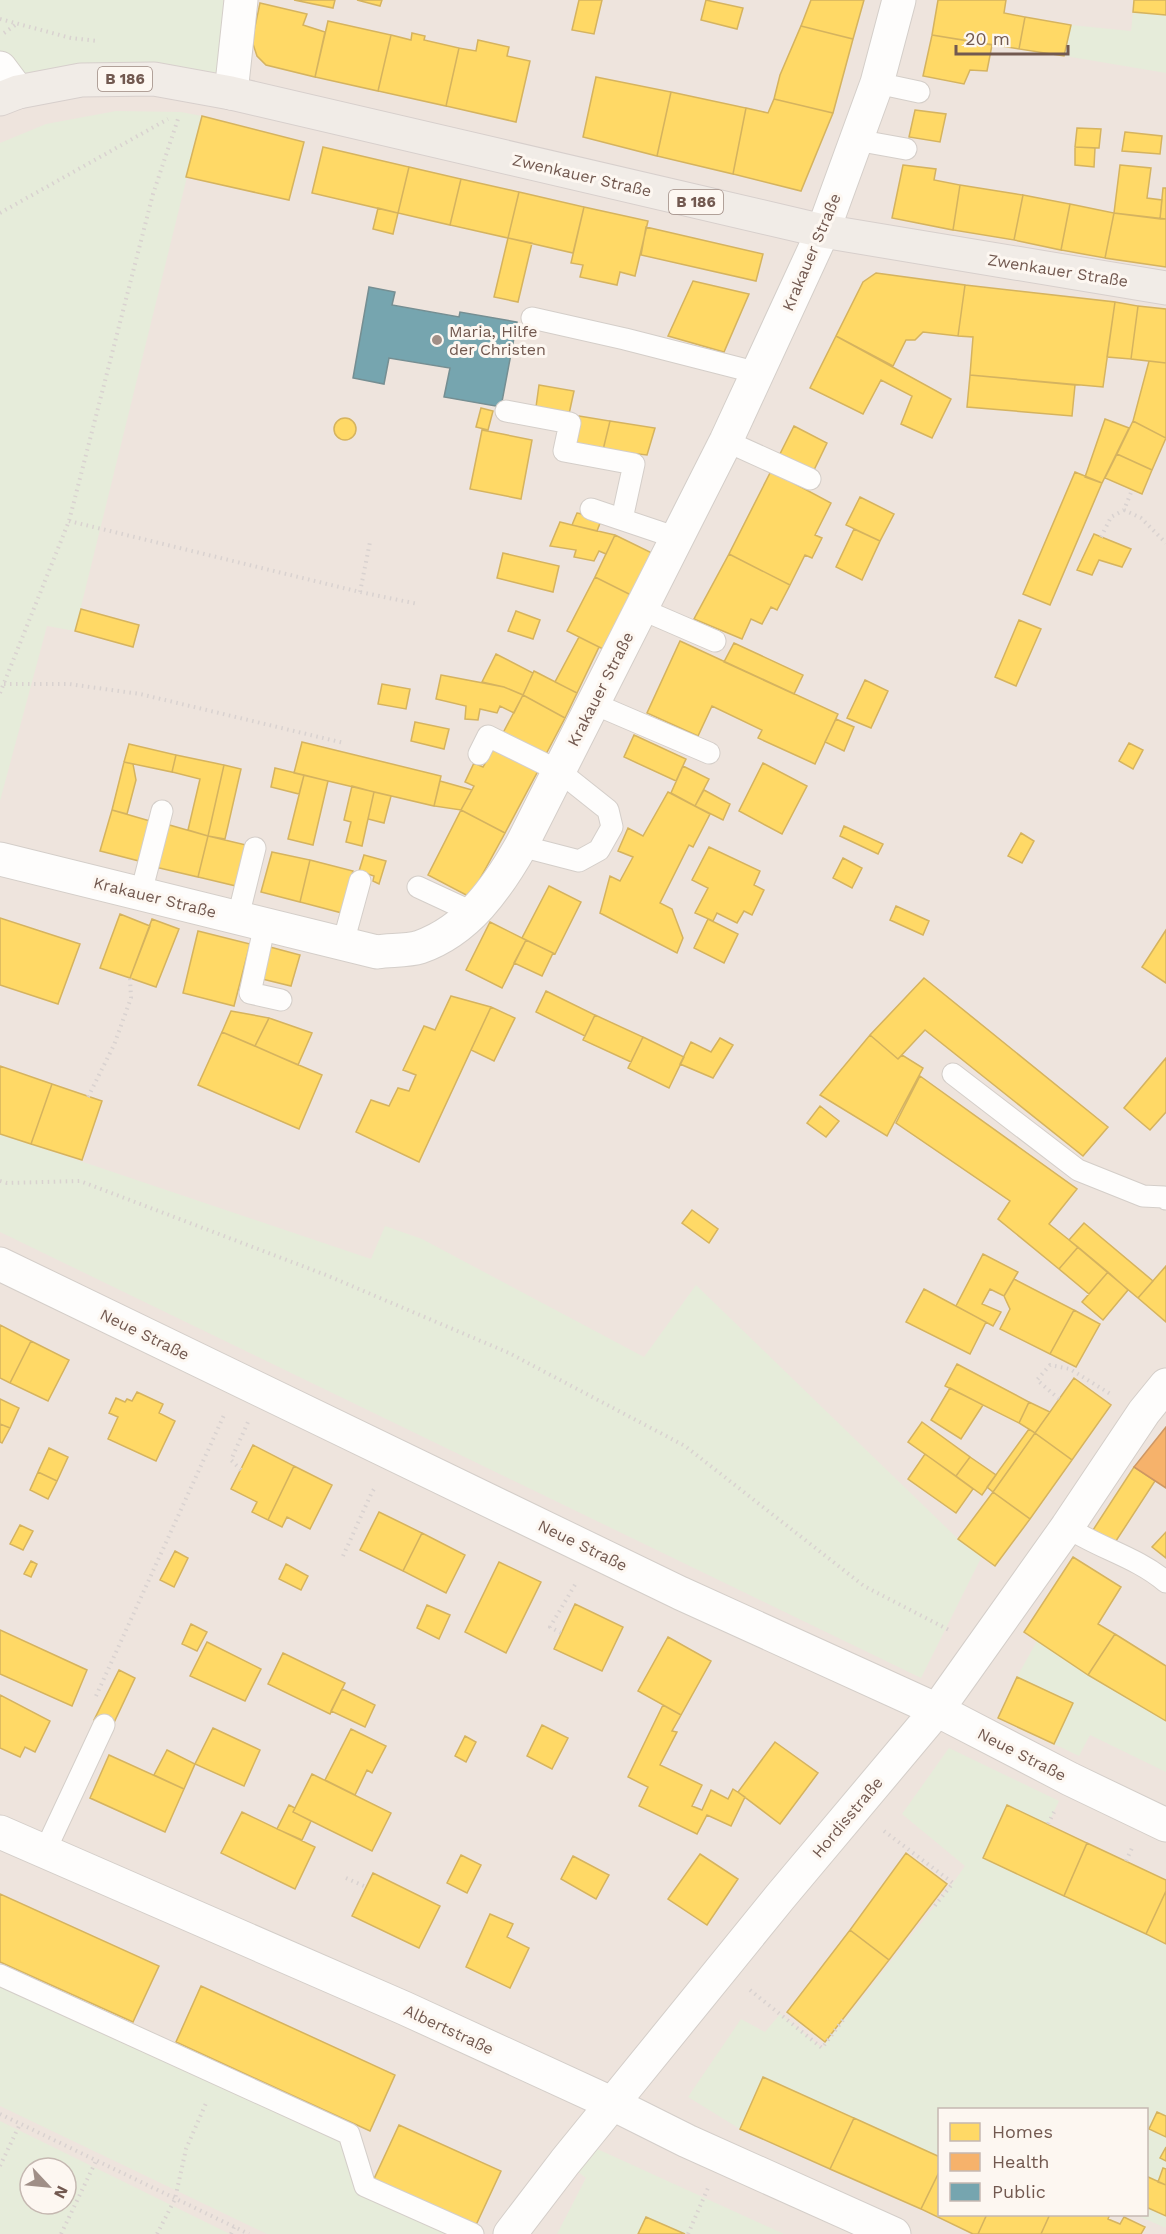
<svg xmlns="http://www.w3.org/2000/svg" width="1166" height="2234" viewBox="0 0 1166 2234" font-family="'Work Sans',sans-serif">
  <rect width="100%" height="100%" fill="#f6f2ee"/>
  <path fill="#eee4dd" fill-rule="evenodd" d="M0,0H1166V2234H0ZM940,2110H1146V2214H940ZM30,2168H66V2204H30Z"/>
  <path fill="#e6ecda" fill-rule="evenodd" d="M0,0H223L231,93L18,92L0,53Z
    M1133,12L1166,15V73L1065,56L1071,25L1131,31Z
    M116,111L181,112L202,116L75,631L47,626L0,801V143L46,124Z
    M0,1134L371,1259L385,1226L422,1239L644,1357L696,1285L958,1539L982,1556L921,1678L0,1232Z
    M1037,1641L1166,1721V1772L1090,1735L1079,1756L1054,1744L1073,1703L1017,1677Z
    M949,1748L1059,1801L1048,1824L1007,1806L983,1858L1166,1944V2228L1136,2215L1146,2214V2110H940L939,2157L764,2077L740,2129L688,2097L741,2019L765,2032L780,2014L822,2048L953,1883L965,1866L902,1814Z
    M0,1975L349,2134L361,2172L469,2234H267L0,2106Z
    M0,2121L230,2234H0ZM30,2168H66V2204H30Z
    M582,2142L784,2234H557L586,2178L565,2162Z"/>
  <path fill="#ffd966" stroke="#d5b35f" stroke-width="1.5" d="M294,0H335L333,8Z
    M357,0H382L380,6Z
    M579,0H602L594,34L572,30Z
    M706,0L743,8L737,29L701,20Z
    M811,0H864L853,39L801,26Z
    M938,0H1006L1004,13L1025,17L1019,49L932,35Z
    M1134,0H1166V15L1133,12Z
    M260,3L307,14L303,25L325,32L315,77L266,65L257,56L253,44L254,31Z
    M1025,17L1071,25L1064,56L1019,49Z
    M328,21L391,35L378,91L315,77Z
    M801,26L853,39L833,113L774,99L780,75Z
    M412,33L425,36L424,40L459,48L446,106L378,91L391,35L411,40Z
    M932,35L992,45L987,71L970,70L964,84L923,76Z
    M478,40L509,47L507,56L530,61L516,122L446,106L459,48L476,51Z
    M596,77L671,92L657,156L583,137Z
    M671,92L746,108L733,174L657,156Z
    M774,99L833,113L801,191L733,174L746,108L768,113Z
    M915,110L946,114L940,142L909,137Z
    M202,116L304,142L289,200L186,177Z
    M1077,128L1101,129L1099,148L1075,147Z
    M1125,132L1162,136L1160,154L1122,151Z
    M323,147L409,167L398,213L312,193Z
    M1075,147L1095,148L1094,167L1075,165Z
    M903,165L936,169L934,180L960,185L953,230L892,218Z
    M1120,165L1151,168L1147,198L1162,200L1160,219L1114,213Z
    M409,167L461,179L450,225L398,213Z
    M461,179L519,192L508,238L450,225Z
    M960,185L1023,195L1014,240L953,230Z
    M1163,188H1166V219H1160Z
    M519,192L584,207L573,253L508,238Z
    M1023,195L1070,204L1061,250L1014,240Z
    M1070,204L1114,213L1105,258L1061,250Z
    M584,207L648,221L635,276L620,272L617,285L580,277L583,265L571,263Z
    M378,208L398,213L393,234L373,229Z
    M1114,213L1166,219V267L1105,258Z
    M646,227L763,254L756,281L641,255Z
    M508,238L532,243L518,302L494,297Z
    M876,273L965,285L958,336L923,332L915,340H906L893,366L836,336L863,282Z
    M693,281L749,294L724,352L668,336Z
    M965,285L1115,302L1103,387L970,375L973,337L958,336Z
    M1115,302L1138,306L1131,359L1107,357Z
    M1138,306L1166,309V363L1131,359Z
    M836,336L951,399L932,438L901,424L912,396L881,380L863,414L810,388Z
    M1149,361L1166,363V438L1133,421Z
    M970,375L1075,385L1072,416L967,407Z
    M539,385L574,391L569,414L536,407Z
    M481,408L493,411L488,430L476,427Z
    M579,416L610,421L603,450L573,445Z
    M334 429a11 11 0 1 1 22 0a11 11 0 1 1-22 0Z
    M1105,419L1129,428L1102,483L1085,477Z
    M610,421L655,428L647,455L603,450Z
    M1133,421L1166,438L1152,470L1117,454Z
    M794,426L827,443L814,470L780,454Z
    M482,430L532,440L521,499L470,489Z
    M1117,454L1152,470L1142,494L1105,478Z
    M771,471L831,503L815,535L822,538L812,558L805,555L790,585L729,554Z
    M1075,472L1102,483L1050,605L1023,594Z
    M860,497L894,514L880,541L846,525Z
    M577,513L602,518L597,531L572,525Z
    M560,522L572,525L615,535L606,554L599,551L594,561L574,557L576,550L550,546Z
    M854,529L880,541L862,580L836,567Z
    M1094,534L1131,549L1122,567L1099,560L1092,575L1077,570Z
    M615,535L652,553L631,595L595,577Z
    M503,553L559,566L553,592L497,578Z
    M729,554L790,585L777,610L771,607L762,624L751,619L742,639L694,619Z
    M595,577L631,595L603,649L567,631Z
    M81,609L139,625L133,647L75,631Z
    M516,611L540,620L533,639L508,631Z
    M1019,620L1041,629L1016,686L995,677Z
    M579,637L599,647L577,693L555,682Z
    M680,641L838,714L815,764L758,738L762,730L712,706L698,736L647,713Z
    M734,643L803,675L794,694L724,662Z
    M496,654L533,673L523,695L504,687L482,682Z
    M534,671L577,693L565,718L523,695Z
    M441,675L504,687L523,695L514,713L500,706L497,713L480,709L478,720L465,719L466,706L436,699Z
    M865,680L888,691L871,728L847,718Z
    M382,684L410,689L406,709L378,704Z
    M523,695L565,718L545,756L503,733Z
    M836,719L854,727L844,751L825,742Z
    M415,722L449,729L444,749L411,741Z
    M634,735L686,759L676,781L624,757Z
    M302,742L441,776L434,806L294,773Z
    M1129,743L1143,750L1133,769L1119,761Z
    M129,744L176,755L172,772L124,762Z
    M495,746L539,769L505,833L461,810L474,786L465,782L474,763L483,767Z
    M176,755L224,765L208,836L188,830L200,779L172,772Z
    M124,762L133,764L136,780L127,814L112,810Z
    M763,763L807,786L782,834L739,811Z
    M224,765L241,769L225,839L208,836Z
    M683,766L709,779L695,806L671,793Z
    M275,768L304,775L299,794L271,787Z
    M304,775L328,781L313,845L288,839Z
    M440,781L472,790L461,810L434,806Z
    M352,786L374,792L362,846L346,842L351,822L344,820Z
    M704,790L730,804L723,820L695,806Z
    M374,792L391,796L384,823L368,819Z
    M668,792L710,814L693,847L689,845L660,903L672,909L683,938L677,953L600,913L610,876L620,881L633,857L618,851L628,828L643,836Z
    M112,810L150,821L139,861L100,851Z
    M461,810L505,833L470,897L428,875Z
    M166,824L208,836L198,877L155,867Z
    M844,826L883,844L878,854L840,836Z
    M1021,833L1034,841L1022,863L1008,856Z
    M208,836L246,845L236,886L198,877Z
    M709,847L760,871L754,885L764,890L752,915L744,911L737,923L717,913L713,921L695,913L708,888L692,880Z
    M272,852L310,860L300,902L261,892Z
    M364,855L386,861L379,884L373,881L374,876L359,871Z
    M843,858L862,868L852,888L833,878Z
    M310,860L353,871L342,913L300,902Z
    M549,886L581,902L555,954L522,938Z
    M896,906L929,921L923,935L890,920Z
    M120,914L150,926L130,978L100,968Z
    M0,918L80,944L58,1004L0,985Z
    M152,919L179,929L156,987L130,978Z
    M708,919L738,934L724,963L694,948Z
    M490,922L526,940L502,988L466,970Z
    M1166,930V983L1142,967Z
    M198,931L250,944L234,1006L183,993Z
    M526,940L553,953L542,976L514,963Z
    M270,947L300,955L291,986L262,979Z
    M924,978L1108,1127L1083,1156L925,1030L898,1059L870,1035Z
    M546,991L595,1015L585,1036L536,1012Z
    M451,996L491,1007L419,1162L356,1132L371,1100L389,1106L398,1088L409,1091L416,1075L403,1070L424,1026L435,1030Z
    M491,1007L515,1018L494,1061L471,1050Z
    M231,1011L269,1018L255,1046L222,1032Z
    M595,1015L643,1037L631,1062L583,1040Z
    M269,1018L312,1033L298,1065L255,1046Z
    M222,1032L322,1075L299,1129L198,1085Z
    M870,1035L898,1059L902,1055L923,1068L887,1136L820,1095Z
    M643,1037L684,1057L669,1088L628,1068Z
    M720,1038L733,1045L713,1078L680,1064L691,1042L711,1052Z
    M1166,1058V1112L1150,1130L1124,1108Z
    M0,1066L52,1084L31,1144L0,1134Z
    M920,1076L1077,1189L1049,1224L1078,1247L1059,1269L998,1219L1010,1201L896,1123Z
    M52,1084L102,1101L82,1160L31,1144Z
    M820,1106L839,1121L826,1137L807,1123Z
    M692,1210L718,1229L709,1243L682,1223Z
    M1084,1223L1153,1281L1138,1298L1069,1240Z
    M1078,1247L1108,1272L1089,1294L1059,1269Z
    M983,1254L1018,1272L1004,1296L990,1289L982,1304L1001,1312L993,1326L956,1306Z
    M1166,1266V1322L1138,1298Z
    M1108,1272L1128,1290L1103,1320L1082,1302Z
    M1014,1279L1074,1310L1050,1354L1000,1329L1010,1309L1004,1296Z
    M924,1289L986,1322L970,1354L906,1322Z
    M1074,1310L1100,1324L1076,1367L1050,1354Z
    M0,1325L31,1341L10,1383L0,1378Z
    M31,1341L69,1360L48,1401L10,1383Z
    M957,1364L1029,1402L1019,1423L945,1386Z
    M1074,1378L1111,1405L1072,1460L1035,1433Z
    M950,1388L983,1405L961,1439L931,1420Z
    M137,1392L163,1404L159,1413L175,1421L156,1461L108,1439L118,1417L109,1413L116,1398L125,1402L127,1399L132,1401Z
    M0,1399L19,1408L10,1428L0,1424Z
    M1029,1402L1050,1412L1035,1433L1019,1423Z
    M922,1422L970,1457L956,1476L908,1442Z
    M0,1424L10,1428L2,1443L0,1442Z
    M1029,1429L1035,1433L993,1492L987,1487Z
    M1035,1433L1072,1460L1030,1519L993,1492Z
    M253,1445L294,1466L268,1520L252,1512L257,1502L231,1489Z
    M49,1448L68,1457L57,1481L38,1472Z
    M925,1454L973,1489L956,1513L908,1479Z
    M970,1457L996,1475L982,1495L956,1476Z
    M294,1466L332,1485L310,1529L287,1517L282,1527L268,1520Z
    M1134,1467L1155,1481L1114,1544L1093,1530Z
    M38,1472L57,1481L48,1499L30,1490Z
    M993,1492L1030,1519L995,1566L958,1539Z
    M379,1512L422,1533L403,1571L360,1550Z
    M20,1525L33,1531L23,1550L10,1544Z
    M1166,1532V1558L1152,1547Z
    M422,1533L465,1555L446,1593L403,1571Z
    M175,1551L188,1558L174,1587L160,1580Z
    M1073,1557L1121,1587L1098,1624L1115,1634L1088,1675L1024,1632Z
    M31,1561L37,1564L31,1577L24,1574Z
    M499,1562L541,1582L506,1653L465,1632Z
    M286,1564L308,1576L301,1590L279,1579Z
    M575,1604L623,1627L602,1671L554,1649Z
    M427,1605L450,1615L439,1639L417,1628Z
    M191,1624L207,1632L197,1651L182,1644Z
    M0,1630L87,1670L72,1706L0,1674Z
    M1115,1634L1166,1666V1721L1088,1675Z
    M668,1637L711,1661L681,1715L638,1691Z
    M207,1642L261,1669L245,1701L190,1676Z
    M283,1653L345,1683L330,1714L268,1684Z
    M119,1670L135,1678L111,1729L94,1720Z
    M1017,1677L1073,1703L1054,1744L998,1718Z
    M342,1689L375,1705L365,1727L331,1711Z
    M0,1695L50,1721L35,1752L25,1747L20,1757L0,1748Z
    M663,1705L681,1715L672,1731L677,1732L660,1765L702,1785L692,1806L702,1810L711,1790L728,1799L733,1789L745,1797L731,1826L707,1815L697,1834L639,1806L648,1787L628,1777Z
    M542,1725L568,1738L552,1769L527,1756Z
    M213,1728L260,1750L244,1786L195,1764Z
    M351,1729L386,1746L372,1773L367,1770L355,1795L325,1780Z
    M465,1736L476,1742L466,1762L455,1756Z
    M775,1742L818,1773L780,1824L738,1792Z
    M167,1750L195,1764L184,1789L154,1775Z
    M109,1755L184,1789L165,1832L90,1798Z
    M312,1774L391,1813L372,1851L293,1812Z
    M289,1805L295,1808L293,1812L311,1821L302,1840L277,1829Z
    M1007,1805L1087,1843L1064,1896L983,1858Z
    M242,1812L315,1847L295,1889L221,1853Z
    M1087,1843L1166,1880V1891L1146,1934L1064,1896Z
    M906,1853L947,1884L889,1960L850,1930Z
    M700,1854L738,1879L707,1925L668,1899Z
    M461,1855L481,1865L467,1893L447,1883Z
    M573,1856L609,1875L596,1899L561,1879Z
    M373,1873L440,1906L419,1948L352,1916Z
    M1166,1891V1944L1146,1934Z
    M0,1894L159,1966L133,2022L0,1962Z
    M490,1914L513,1924L507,1937L529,1948L510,1988L466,1967Z
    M850,1930L889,1960L825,2042L787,2012Z
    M201,1986L395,2075L370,2131L176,2042Z
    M763,2077L854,2118L830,2169L740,2129Z
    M1157,2112L1166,2116V2137L1149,2129Z
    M854,2118L940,2157V2170L921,2209L830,2169Z
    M399,2125L501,2171L476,2225L374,2179Z
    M1166,2147V2161L1160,2158Z
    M1163,2168L1166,2169V2185L1158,2182Z
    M940,2170V2214H987L978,2234H973L921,2209Z
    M1146,2176L1166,2185V2216L1146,2207Z
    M987,2214H1050L1041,2234H978Z
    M1050,2214H1110L1108,2219L1120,2224L1124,2217L1145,2227L1141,2234H1041Z
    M646,2217L685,2234H638Z"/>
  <path fill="#f6b26b" stroke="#ce9763" stroke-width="1.5" d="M1166,1427V1488L1134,1467Z"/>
  <path fill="#76a5af" stroke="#758e92" stroke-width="1.5" d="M369,287L395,292L392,305L459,317L460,312L517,322L501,407L444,397L450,368L389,358L384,384L353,378Z"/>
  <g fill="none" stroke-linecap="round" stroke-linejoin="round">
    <g stroke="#d4cec9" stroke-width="23">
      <path id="lane" d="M877,83L919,92
        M856,140L906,149
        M532,318L625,339L758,373
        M506,411L570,423L564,451L634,464L622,519
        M726,441L810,479
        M591,509L677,538
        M641,609L715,641
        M592,703L709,753
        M479,754L488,736L559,771L608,810L612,827L599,850L579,861L521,846
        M418,887L474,913
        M141,893L162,811
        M238,917L255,848
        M265,924L250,993L281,1000
        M343,943L360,881
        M953,1074L1078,1170L1143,1196L1164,1197L1166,1199
        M1067,1527C1098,1548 1137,1557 1166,1582
        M45,1851L104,1725
        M0,1975L349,2134L365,2186L473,2234"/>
    </g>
    <g stroke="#d4cec9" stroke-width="35">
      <path id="street" d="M0,68L18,92
        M231,93L241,0
        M0,859L377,952C391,950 407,951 420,947C468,930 497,888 521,846L726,441L823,231L877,83L899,0
        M0,1264L680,1593L937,1710L1070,1779L1166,1825
        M0,1832L404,2008L613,2104L687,2141L894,2234
        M510,2234L565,2162L780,1897L937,1710L1067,1527L1144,1412L1166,1385"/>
    </g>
    <g stroke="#d7cfcc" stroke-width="35">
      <path id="primary" d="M0,99L18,92L81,80L154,79L231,93L823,231L1166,288"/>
    </g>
    <path stroke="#d9d2d0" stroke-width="4" stroke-dasharray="1.5 4.5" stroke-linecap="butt" d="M0,19L71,38L98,41
      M4,33L18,23
      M0,213L168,119
      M1124,510L1141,518L1166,543
      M69,521L360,592L418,604
      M1101,537L1111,517L1124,510L1132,490
      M360,592L370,542
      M4,684H69L140,694L344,743
      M0,693L69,521L153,194L178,119
      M88,1097L114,1045L131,998L130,978
      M0,1181L7,1183L80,1181L326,1275L509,1353L685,1446L864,1586L951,1631
      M1059,1399L1037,1380L1050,1365L1070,1369L1112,1395
      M241,1470L231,1460L248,1422
      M343,1556L372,1492L376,1486
      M561,1633L550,1627L576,1583
      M96,1696L225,1413
      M1048,1824L1054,1812
      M884,1831L953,1883L933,1908
      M1126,1861L1132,1848
      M346,1878L366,1887
      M750,1990L822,2048L843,2020
      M0,2114L249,2234
      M0,2166L20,2124
      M61,2234L96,2161
      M157,2234L175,2199L186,2149L207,2101
      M231,2234L234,2227
      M688,2234L708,2188"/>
    <use href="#lane" stroke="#fefdfc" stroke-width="21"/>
    <use href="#street" stroke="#fefdfc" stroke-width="33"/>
    <use href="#primary" stroke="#f1ece7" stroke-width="33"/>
  </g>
  <circle fill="#a08f87" stroke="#fdf7f1" stroke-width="2" cx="437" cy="340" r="6"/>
  <g text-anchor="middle" stroke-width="6" stroke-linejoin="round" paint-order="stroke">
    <g fill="#fdf7f1" stroke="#9c8880" stroke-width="1.5">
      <rect x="98" y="67" width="54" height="24" rx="4.5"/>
      <rect x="669" y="190" width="54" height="24" rx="4.5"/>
    </g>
    <g font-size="15" font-weight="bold" fill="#725950">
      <text x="125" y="84">B 186</text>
      <text x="696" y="207">B 186</text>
    </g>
    <g font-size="16" fill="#725950" stroke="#fdf7f1">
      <text transform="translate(582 175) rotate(13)" y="6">Zwenkauer Straße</text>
      <text transform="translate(811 252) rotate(-67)" y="6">Krakauer Straße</text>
      <text transform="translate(1058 270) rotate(9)" y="6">Zwenkauer Straße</text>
      <text transform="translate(600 689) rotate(-63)" y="6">Krakauer Straße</text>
      <text transform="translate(155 897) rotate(14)" y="6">Krakauer Straße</text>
      <text transform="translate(145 1334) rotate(26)" y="6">Neue Straße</text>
      <text transform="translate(583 1545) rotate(26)" y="6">Neue Straße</text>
      <text transform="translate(1022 1754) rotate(27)" y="6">Neue Straße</text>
      <text transform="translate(847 1817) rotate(-50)" y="6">Hordisstraße</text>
      <text transform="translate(449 2029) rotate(25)" y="6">Albertstraße</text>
    </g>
    <g font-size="16" fill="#725950" stroke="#fdf7f1" text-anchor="start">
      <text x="449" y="337">Maria, Hilfe<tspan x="449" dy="18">der Christen</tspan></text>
    </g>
  </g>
  <rect x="938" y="2108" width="210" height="108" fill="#fdf7f1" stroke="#c5b8b1" stroke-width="1.5"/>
  <rect x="950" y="2123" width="30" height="18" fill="#ffd966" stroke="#c5b8b1" stroke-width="1.5"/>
  <text x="992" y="2138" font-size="18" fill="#725950">Homes</text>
  <rect x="950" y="2153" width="30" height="18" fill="#f6b26b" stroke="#c5b8b1" stroke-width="1.5"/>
  <text x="992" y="2168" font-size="18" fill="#725950">Health</text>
  <rect x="950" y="2183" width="30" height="18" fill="#76a5af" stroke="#c5b8b1" stroke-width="1.5"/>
  <text x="992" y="2198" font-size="18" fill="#725950">Public</text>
  <g transform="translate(48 2186) rotate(116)"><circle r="28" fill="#fdf7f1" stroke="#c5b8b1" stroke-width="1.5"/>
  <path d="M0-4.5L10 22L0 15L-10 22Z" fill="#a08f87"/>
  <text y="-9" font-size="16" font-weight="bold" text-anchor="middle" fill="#725950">N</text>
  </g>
  <path d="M956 45v9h112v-9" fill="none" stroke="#725950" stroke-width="3"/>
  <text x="965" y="45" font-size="18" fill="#725950" stroke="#fdf7f1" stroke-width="4.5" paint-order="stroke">20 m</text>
</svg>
